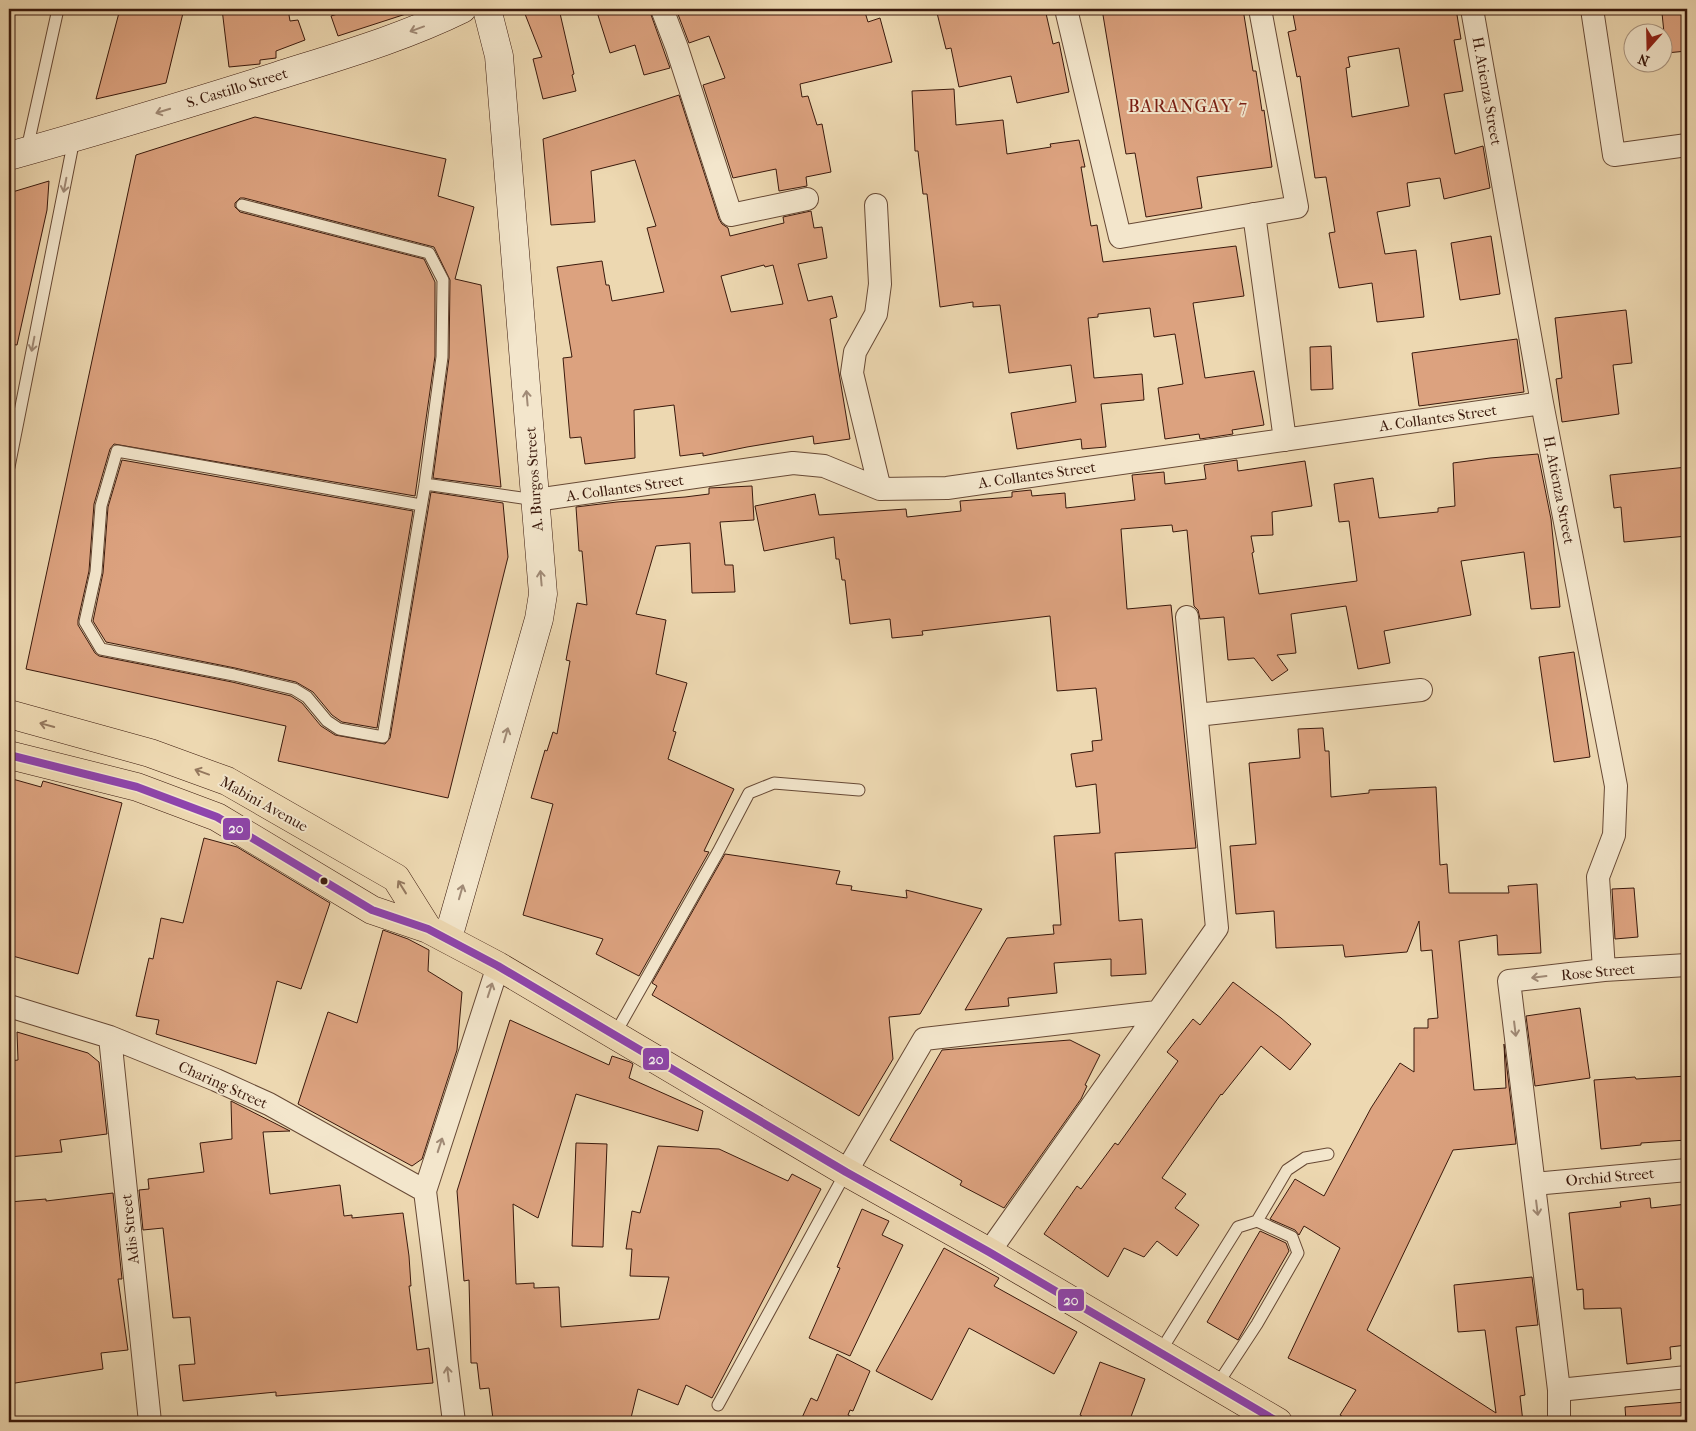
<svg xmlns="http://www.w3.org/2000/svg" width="1696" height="1431" viewBox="0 0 1696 1431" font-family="'IM FELL French Canon',serif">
  <rect width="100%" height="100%" fill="#edd8b1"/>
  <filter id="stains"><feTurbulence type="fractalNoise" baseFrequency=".004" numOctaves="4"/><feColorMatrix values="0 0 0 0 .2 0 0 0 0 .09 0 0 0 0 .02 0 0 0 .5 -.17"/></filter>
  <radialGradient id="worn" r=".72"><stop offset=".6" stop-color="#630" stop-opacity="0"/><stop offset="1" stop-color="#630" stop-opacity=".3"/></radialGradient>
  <path fill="#dca27f" stroke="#3a190c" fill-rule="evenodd" d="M120,9H184L166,83L96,99Z
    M222,9H288L290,21L298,20L305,40L276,51V58L260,60V64L229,67Z
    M354,9H408L409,13L338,36L331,16Z
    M523,9H559L574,74L572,75L576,91L543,99L533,59L542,57Z
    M596,9H649L670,68L644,75L635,45L610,53Z
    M676,9H864L868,22L880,18L892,62L800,84L802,97L808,96L817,125L822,124L831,172L806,177L807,186L779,191L776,169L733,178L703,85L725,78L709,36L689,43Z
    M936,9H1045L1053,44L1059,42L1069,92L1017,103L1011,76L959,87L951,48L946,49Z
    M1102,9H1243L1253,71H1256L1262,111L1264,110L1272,167L1197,177L1202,208L1146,217L1135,153L1126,154Z
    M1292,9H1456L1461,39L1454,40L1463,91L1444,94L1455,154L1483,146L1490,188L1444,199L1440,178L1407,183L1410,206L1377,212L1385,254L1416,250L1424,317L1377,322L1372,283L1339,288L1329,233L1335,232L1326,177L1315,178L1300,76L1297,77L1288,32L1296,30ZM1399,48L1409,106L1352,117L1346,68L1350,67L1348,57Z
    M1687,11V51L1666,53L1662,13Z
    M954,89L956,125L1003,120L1007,154L1051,147L1050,144L1079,140L1085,167H1081L1091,226L1097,225L1103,262L1236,246L1244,296L1193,303L1205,378L1254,371L1264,425L1232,430L1233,434L1200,439L1199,434L1165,439L1158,388L1183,384L1175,334L1154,337L1150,308L1098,314V317L1088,318L1094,378L1142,374L1144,400L1101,404L1106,447L1082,449L1081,439L1017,449L1011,413L1076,402L1071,365L1009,373L1000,305L973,307V302L940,307L927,194H923L918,151H915L912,91Z
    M679,95L719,219L722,224L728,228L730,236L784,223L783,217L811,211L814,228L822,227L827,258L798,264L808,301L832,296L837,317L830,319L850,439L814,444L813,436L747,447L703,456V453L680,456L674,405L634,410L635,458L585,464L581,437L570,438L563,358L572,357L557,267L602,261L606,285H609L612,301L664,292L647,228L656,226L635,160L591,171L595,222L551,225L543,139ZM764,265L765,267L773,265L783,304L731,312L721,276Z
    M255,117L446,159L438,196L474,207L455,279L481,285L501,487L433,478L449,358L450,280L434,247L244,198H240L235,203V207L240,212L424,259L435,282V356L415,496L114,444L110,449L94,504L89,571L78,620V625L95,653L99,656L232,682L291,696L302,703L321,726L335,735L385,744L390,738L431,492L503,503L508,557L448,798L278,761L286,726L26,669L136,155Z
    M49,181L47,210L17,345L9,344V193Z
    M1491,236L1500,294L1460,300L1451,243Z
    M1626,310L1632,363L1613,365L1619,414L1562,422L1556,379L1562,378L1555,318Z
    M1517,339L1524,392L1419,406L1412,353Z
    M1331,346L1333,389L1311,390L1310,347Z
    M1538,454L1551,519L1560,607L1531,609L1524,552L1461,561L1471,615L1384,631L1390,663L1358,669L1346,606L1291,614L1296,653L1277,655L1288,670L1272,681L1254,658L1228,660L1224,617L1200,619L1198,610L1194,606L1187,530L1173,532L1172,525L1121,529L1127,609L1171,605L1196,848L1115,853L1119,921L1142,919L1146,974L1111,976V959L1054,963L1057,993L1008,998L1009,1006L965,1010L1007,938L1054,934L1053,925H1061L1054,836L1100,833L1096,784L1076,787L1071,754L1093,751L1092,741L1102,740L1096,688L1057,691L1050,616L922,631L923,635L892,638L890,619L850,624L845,580H842L839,559H836L834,537L764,551L755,506L815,494L819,515L906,509L907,517L961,511L960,501L1012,497V492L1031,490L1032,496L1065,493L1066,508L1135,500L1132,475L1164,472L1165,484L1206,479L1204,465L1237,460L1238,471L1305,461L1312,506L1272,512L1273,535L1251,536L1254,552L1252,553L1259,594L1357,581L1349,521L1339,522L1334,484L1373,478L1379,518L1438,512V508L1455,506L1453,463L1490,458Z
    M122,460L413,511L377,728L342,722L332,715L313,692L296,682L235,668L106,642L93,621L103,573L108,507Z
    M1687,467V536L1624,542L1621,507L1614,508L1610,475Z
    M752,486L754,520L720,522L725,565H733L735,592L692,593L690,543L656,546L636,614L666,620L656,674L687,683L673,731L676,732L668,759L734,789L704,851L709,852L639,976L596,954L603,939L523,915L553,804L531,798L545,750L547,751L553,732L557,734L570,661L566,660L577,603L587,605L582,551H579L576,507L617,502L685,497L709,494V488Z
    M1574,652L1590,757L1554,762L1539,657Z
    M1323,728L1325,751H1329L1331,797L1369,793V790L1436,787L1440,865L1447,864L1449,893H1509L1508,886L1537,884L1541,953L1498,955L1497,935L1459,941L1474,1090L1506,1088L1504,1044L1516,1144L1453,1150L1367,1330L1496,1413L1485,1330L1458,1332L1454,1285L1532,1277L1538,1325L1516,1327L1525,1395L1520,1396L1523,1422H1352L1340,1415L1356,1390L1288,1358L1340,1248L1304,1226L1299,1235L1295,1230L1270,1219L1295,1179L1324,1196L1371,1108L1400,1063L1414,1072V1028H1428V1019L1438,1018L1432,950L1421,951L1419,921L1407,952L1345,957L1343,945L1276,948L1274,911L1236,914L1230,846L1256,844L1249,763L1300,758L1298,729Z
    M9,778L41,787L43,781L122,803L78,974L9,955Z
    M204,838L237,847L330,903L301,989L277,981L256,1064L156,1034L159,1020L136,1016L149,958L153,959L161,918L183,923Z
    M725,854L840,871L836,884L852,886L851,890L907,898L906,890L982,909L920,1014L889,1017L893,1059L859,1116L652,995L657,986L652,983Z
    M1634,888L1638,937L1615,939L1612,889Z
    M383,930L408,939L429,950L428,971L462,992L457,1050L422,1159L412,1166L298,1104L328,1012L357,1023Z
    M1233,982L1281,1018L1311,1044L1290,1070L1261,1046L1222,1095L1221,1094L1162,1178L1186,1194L1175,1208L1199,1225L1177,1256L1157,1241L1144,1257L1124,1248L1108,1277L1044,1234L1077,1186L1081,1189L1115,1143L1118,1145L1178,1061L1167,1052L1193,1019L1200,1025Z
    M1580,1008L1590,1078L1535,1086L1526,1016Z
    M510,1020L609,1065L612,1056L630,1062L633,1064L629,1078L703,1111L698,1131L576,1094L538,1218L513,1204L516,1284L534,1283V1288L559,1287L561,1327L659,1319L669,1277L630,1276L632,1249H626L632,1211L640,1213L658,1146L719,1149L788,1181L792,1174L821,1189L712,1398L686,1385L678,1405L638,1389L630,1422H499L498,1418L493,1419L489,1388L480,1389L477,1363H471L469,1280L464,1281L457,1191Z
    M17,1032L88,1053L99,1062L107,1134L60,1140L62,1152L9,1157V1061L18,1060Z
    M1070,1040L1100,1055L1085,1085L1087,1086L1081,1099L1004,1208L960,1185L962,1181L890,1140L942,1050Z
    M1687,1076V1140L1641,1143V1145L1601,1149L1594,1080L1635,1077L1636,1079Z
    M231,1101L290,1131L263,1132L270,1194L340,1185L344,1216L352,1215V1218L403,1213L409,1256L411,1286H409L417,1350L429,1348L433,1383L276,1396V1392L183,1401L179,1365L195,1364L190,1317L173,1318L163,1228L143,1230L139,1190L149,1189L148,1179L204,1172L200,1143L232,1139Z
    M576,1143L607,1144L603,1247L572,1246Z
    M113,1193L122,1279H118L128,1350L101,1353L103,1369L9,1384V1202L46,1199V1201Z
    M1650,1198L1651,1208L1687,1204V1345L1670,1347L1671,1359L1627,1364L1621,1308L1584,1309L1583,1289L1577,1290L1569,1213L1621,1207L1620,1202Z
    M862,1209L889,1221L882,1235L903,1245L850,1356L809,1338L840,1268L837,1267Z
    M1260,1231L1286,1243L1289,1251L1238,1340L1207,1322Z
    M944,1248L999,1278L994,1286L1077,1332L1054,1374L969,1328L932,1400L876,1371Z
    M837,1354L870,1371L853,1411L850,1410L848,1415L862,1422H800L811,1398L817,1401Z
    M1100,1362L1145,1379L1129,1422H1080L1082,1416L1080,1415Z
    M1686,1402L1687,1422H1626L1625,1407Z"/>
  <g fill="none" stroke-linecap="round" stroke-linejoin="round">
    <g stroke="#674935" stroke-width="13">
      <path id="lane" d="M27,149L58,9
        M242,205L429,253L443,280L442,357L425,484L383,737L339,729L327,721L307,697L294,689L234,675L101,649L85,622L96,572L101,506L117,451L421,505
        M9,467L74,139
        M425,484L536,500
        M615,1034L718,852L749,793L774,783L859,790
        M1257,1221L1287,1170L1305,1158L1328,1154
        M1160,1352L1238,1227L1257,1221L1292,1237L1298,1253L1257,1324L1217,1385
        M718,1405L846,1172"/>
    </g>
    <g stroke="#674935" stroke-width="24">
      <path id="street" d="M662,9L677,48L731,215L807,199
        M1066,9L1120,237L1297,207L1260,9
        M1472,9L1542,403L1616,786L1614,835L1598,877L1604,970
        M1592,9L1614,155L1687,145
        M876,205L880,284L876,314L855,352L852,373L880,489
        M1254,214L1285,440
        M536,500L793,463L824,466L880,489L947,488L1542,403
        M1197,715L1421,690
        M9,1006L110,1037L216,1080L269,1104L425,1191
        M110,1037L150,1422
        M846,1172L924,1039L1157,1012
        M1534,1184L1687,1170
        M989,1252L1217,928L1187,617
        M1559,1390L1687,1377
        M454,1422L425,1191L498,966
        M1559,1422V1390L1509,981L1604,970L1687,965"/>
    </g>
    <g stroke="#3a190c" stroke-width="29">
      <path id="secondary" d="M9,156C99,131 188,104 277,76C340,56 403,38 462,9
        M448,938L539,619L543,594L499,56L487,9"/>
    </g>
    <g stroke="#3a190c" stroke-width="29">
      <path id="primary" d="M9,714L150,753L227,781L396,878L428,929
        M9,755L137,787L217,817L372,910L428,929L498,966L846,1172L989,1252L1278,1422"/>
    </g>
    <use href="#lane" stroke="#f3e6cc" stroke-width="11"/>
    <use href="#street" stroke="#f3e6cc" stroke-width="22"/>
    <use href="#secondary" stroke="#f3e6cc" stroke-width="28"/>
    <use href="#primary" stroke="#edd8b1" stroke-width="28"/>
    <g stroke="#f3e6cc" stroke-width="11">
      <path id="bus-1" d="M9,755L137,787L217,817L372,910L428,929L498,966L846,1172L989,1252L1278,1422"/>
    </g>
    <use href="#bus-1" stroke="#8e44ad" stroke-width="8"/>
  </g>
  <defs><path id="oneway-shaft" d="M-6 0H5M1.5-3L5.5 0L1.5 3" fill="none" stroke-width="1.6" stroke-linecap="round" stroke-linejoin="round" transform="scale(1.25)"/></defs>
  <g stroke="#a08a76">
    <use href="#oneway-shaft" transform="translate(417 29) rotate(160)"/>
    <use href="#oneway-shaft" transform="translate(163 111) rotate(163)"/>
    <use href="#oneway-shaft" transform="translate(65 185) rotate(101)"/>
    <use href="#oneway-shaft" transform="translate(33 344) rotate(101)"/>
    <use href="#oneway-shaft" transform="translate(527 398) rotate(-95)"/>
    <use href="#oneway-shaft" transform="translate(541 578) rotate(-95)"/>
    <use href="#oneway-shaft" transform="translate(506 735) rotate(-74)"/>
    <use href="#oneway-shaft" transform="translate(461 892) rotate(-74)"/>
    <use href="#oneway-shaft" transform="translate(1539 977) rotate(173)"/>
    <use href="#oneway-shaft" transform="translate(490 990) rotate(-72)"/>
    <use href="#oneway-shaft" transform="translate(1515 1029) rotate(83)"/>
    <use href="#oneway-shaft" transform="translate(440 1145) rotate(-72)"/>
    <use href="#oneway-shaft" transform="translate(1537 1208) rotate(83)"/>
    <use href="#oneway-shaft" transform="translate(448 1374) rotate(-97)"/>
  </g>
  <g stroke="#94785e">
    <use href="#oneway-shaft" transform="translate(47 725) rotate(-165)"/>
    <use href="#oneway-shaft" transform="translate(202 772) rotate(-160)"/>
    <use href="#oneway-shaft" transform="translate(402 887) rotate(-122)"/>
  </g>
  <circle fill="#3a190c" stroke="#f3e6cc" stroke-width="2" cx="324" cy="881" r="4.5"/>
  <g text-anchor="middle" stroke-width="4" stroke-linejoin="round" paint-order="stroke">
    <g font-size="15" fill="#3a190c" stroke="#f3e6cc">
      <text transform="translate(237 88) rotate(-17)" y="5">S. Castillo Street</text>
      <text transform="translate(1487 91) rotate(80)" y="5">H. Atienza Street</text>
      <text transform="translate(1438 418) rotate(-8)" y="5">A. Collantes Street</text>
      <text transform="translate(1037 475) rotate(-8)" y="5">A. Collantes Street</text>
      <text transform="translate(534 479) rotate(-94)" y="5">A. Burgos Street</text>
      <text transform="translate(625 488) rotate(-8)" y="5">A. Collantes Street</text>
      <text transform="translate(1559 490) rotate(79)" y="5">H. Atienza Street</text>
      <text transform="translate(264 804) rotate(29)" y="5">Mabini Avenue</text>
      <text transform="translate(1598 972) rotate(-5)" y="5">Rose Street</text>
      <text transform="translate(223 1085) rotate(24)" y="5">Charing Street</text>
      <text transform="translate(1610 1177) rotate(-5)" y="5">Orchid Street</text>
      <text transform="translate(130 1229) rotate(-96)" y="5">Adis Street</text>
    </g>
    <g font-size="18" letter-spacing="1" fill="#7a1f14" stroke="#f3e6cc">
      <text x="1188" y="112">BARANGAY 7</text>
    </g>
  </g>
  <g stroke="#f3e6cc" stroke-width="2">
    <rect x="222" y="817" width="29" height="24" rx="5" fill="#8e44ad"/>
    <rect x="642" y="1047" width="28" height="24" rx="5" fill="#8e44ad"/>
    <rect x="1057" y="1288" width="28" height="24" rx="5" fill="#8e44ad"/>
  </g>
  <g font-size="14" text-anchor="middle" font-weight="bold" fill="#fff">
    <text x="236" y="833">20</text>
    <text x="656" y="1064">20</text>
    <text x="1071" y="1305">20</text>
  </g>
  <rect width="1696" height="1431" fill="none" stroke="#edd8b1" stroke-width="30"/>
  <rect x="10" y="10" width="1676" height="1411" fill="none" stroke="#3a190c" stroke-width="2.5"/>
  <rect x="15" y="15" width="1666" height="1401" fill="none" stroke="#3a190c"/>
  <g transform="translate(1648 48) rotate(200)"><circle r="24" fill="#f3e6cc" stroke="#a9947f"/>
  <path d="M0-4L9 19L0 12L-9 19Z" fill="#8f2418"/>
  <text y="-8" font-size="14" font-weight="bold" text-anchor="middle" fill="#3a190c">N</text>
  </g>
  <rect width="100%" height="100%" filter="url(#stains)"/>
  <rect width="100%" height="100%" fill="url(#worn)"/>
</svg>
